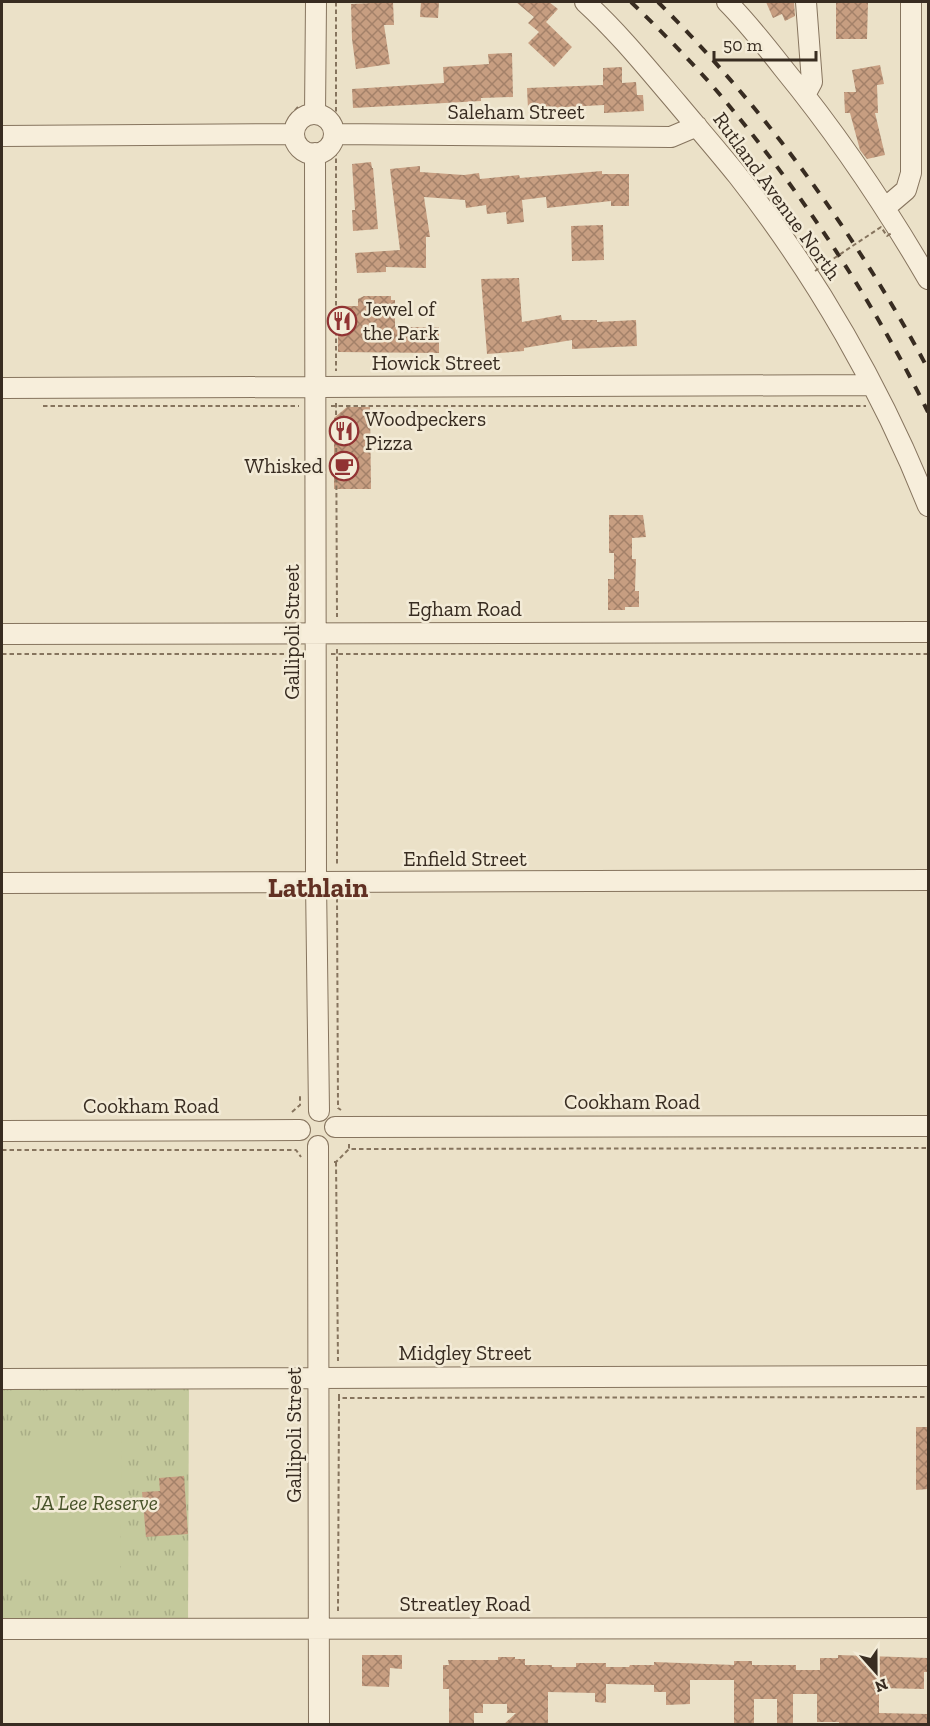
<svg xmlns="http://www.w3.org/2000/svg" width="930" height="1726" viewBox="0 0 930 1726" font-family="'Zilla Slab',serif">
  <defs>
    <pattern id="grass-tufts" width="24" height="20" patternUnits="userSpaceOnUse" patternTransform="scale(1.5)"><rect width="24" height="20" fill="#c4c99c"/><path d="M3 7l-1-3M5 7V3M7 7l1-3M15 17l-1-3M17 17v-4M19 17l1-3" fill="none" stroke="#a9ad86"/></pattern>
    <pattern id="building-cross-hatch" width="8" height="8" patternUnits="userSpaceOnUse" patternTransform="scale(1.5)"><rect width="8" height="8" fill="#c79e81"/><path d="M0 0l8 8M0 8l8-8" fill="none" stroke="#a38169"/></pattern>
  </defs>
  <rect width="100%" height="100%" fill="#ebe1c8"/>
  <path fill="url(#grass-tufts)" d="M189,1378L188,1628L2,1629V1379Z"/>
  <path fill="#c4c99c" d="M2,1436H122L120,1575H2Z"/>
  <path fill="url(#building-cross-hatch)" d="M393,2L394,25H384L390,64L356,69L352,39L351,4Z
    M421,2H439L438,18L420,17Z
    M516,2H549L558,9L546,22L572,47L554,67L528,43L539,32L528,23L534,17Z
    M766,2H794L795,16L785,21L782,14L773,18Z
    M836,2H868L867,39H836Z
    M512,53L513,97L481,98V101L445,103L353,108L352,89L444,83L443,67L489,64L488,54Z
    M880,65L884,84L877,85L878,113H875L885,155L867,159L860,150L850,113H845L844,92H856L852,70Z
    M622,67V83L636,82L637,95H643L644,111L604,113V105L528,109L527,88L603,85V68Z
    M371,162L372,168H373L378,229L353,231L352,210H355L352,164Z
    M420,166V172L464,175L479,173L480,179L519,175L520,178L602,171V174H629V206H611V201L547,208L546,197L522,200L524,222L507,224L506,212L487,214L486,205L466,208L465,200L424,197L430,237H426V268L386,267V272L357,273L355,253L400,250L390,169Z
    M603,225L604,260L572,261L571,226Z
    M519,278L522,322L561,315L562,320H597V322L636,320L637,346L572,349V340L524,348V351L487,354L481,279Z
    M364,296H391V300H395V327H439V353L338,352V306H358V299Z
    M347,407H370L371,489H334V418Z
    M609,515H643L646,537L632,538V559H636L635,591H639V607H625V610H608V579H614V553H609Z
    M916,1427H928V1489L916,1490Z
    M184,1476L188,1534L146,1537L142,1492L160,1491L159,1478Z
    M362,1655H402V1669L390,1668L389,1687L362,1686Z
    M838,1655L928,1658V1672H924V1689L879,1688V1713L928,1714V1725H839V1722H817V1694H793V1725H777V1699H754V1725H734V1680H690V1704L666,1705V1692H654V1685L606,1684V1703L595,1702V1693L548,1692V1725H503L516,1713H507V1704H483V1713H474V1725H449V1689H443V1665H449L448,1660H498V1657H515V1659H525V1665H552V1667H576V1663H606V1667H629L630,1665H654V1662L734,1665V1661H752V1665H796V1670H820V1658H838Z"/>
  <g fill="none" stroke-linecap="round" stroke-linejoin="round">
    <g stroke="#86745e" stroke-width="22">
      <path id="minor" d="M585,2C619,33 647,68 677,103C697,127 718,151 738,176C815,274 882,390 928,506
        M727,2C747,22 765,45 783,68C837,134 885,205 928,279
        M805,95L812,82L806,2
        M315,114L316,2
        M294 134a20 20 0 1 1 40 0a20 20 0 1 1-40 0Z
        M334,134L671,137L697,126
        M2,136L294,134
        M315,153L316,882L319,1111
        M886,207L906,190L911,173V2
        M2,388L871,385
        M2,634L928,632
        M2,883L928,880
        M335,1127L928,1126
        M2,1131L300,1130
        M318,1146L319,1724
        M2,1379L928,1376
        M2,1629L928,1628"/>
    </g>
    <path stroke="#86745e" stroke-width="2" stroke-dasharray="4.5 3" stroke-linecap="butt" d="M336,2V119
      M290,116L298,107
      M336,151V371
      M336,403L337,617
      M43,406H299
      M331,406H866
      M337,649V866
      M2,654H299
      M331,654H928
      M337,898L338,1108L341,1110
      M292,1112L300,1105V1096H302
      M349,1144V1149L928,1148
      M2,1150H296L301,1157
      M334,1162H336L349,1149
      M336,1162L338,1361
      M339,1394V1398L928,1397
      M338,1611L339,1398"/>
    <use href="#minor" stroke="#f7eedb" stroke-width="20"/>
    <path stroke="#382c21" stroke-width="4" stroke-dasharray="10 10" stroke-linecap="butt" d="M631,2C660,30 689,59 716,90C799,188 871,297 928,412
      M658,2C766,110 856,234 928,369"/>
    <path stroke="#86745e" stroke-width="2" stroke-dasharray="4.5 3" stroke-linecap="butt" d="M815,271L881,227L887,236L893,232"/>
  </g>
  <defs>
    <g id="restaurant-ring" transform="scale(1.5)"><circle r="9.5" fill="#f3ebd7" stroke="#913333" stroke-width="1.5"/><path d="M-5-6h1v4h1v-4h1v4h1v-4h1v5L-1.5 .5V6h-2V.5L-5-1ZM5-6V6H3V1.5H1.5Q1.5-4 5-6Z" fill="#913333"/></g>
    <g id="cafe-ring" transform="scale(1.5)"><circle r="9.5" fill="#f3ebd7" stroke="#913333" stroke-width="1.5"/><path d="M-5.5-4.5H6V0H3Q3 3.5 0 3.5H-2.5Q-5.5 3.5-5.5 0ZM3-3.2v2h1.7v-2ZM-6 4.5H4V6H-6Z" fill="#913333"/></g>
  </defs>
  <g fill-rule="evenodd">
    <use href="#restaurant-ring" x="342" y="321"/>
    <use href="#restaurant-ring" x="344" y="431"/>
    <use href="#cafe-ring" x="344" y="466"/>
  </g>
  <g text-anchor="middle" stroke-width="5" stroke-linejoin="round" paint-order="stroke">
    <g font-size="21" fill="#382c21" stroke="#f3ebd7">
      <text x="516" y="119">Saleham Street</text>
      <text transform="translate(777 196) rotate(54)" y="7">Rutland Avenue North</text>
      <text x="436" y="370">Howick Street</text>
      <text x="465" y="616">Egham Road</text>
      <text transform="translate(292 632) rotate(-90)" y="7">Gallipoli Street</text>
      <text x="465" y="866">Enfield Street</text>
      <text x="632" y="1109">Cookham Road</text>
      <text x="151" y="1113">Cookham Road</text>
      <text x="465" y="1360">Midgley Street</text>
      <text transform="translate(294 1435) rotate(-90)" y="7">Gallipoli Street</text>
      <text x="465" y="1611">Streatley Road</text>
    </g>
    <g font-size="21" fill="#382c21" stroke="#f3ebd7" text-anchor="start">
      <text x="363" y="316">Jewel of<tspan x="363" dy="24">the Park</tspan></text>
      <text x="365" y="426">Woodpeckers<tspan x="365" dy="24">Pizza</tspan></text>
      <text x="323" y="473" text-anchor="end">Whisked</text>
    </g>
    <g font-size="21" font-style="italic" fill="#485329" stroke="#f3ebd7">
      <text x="95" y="1510">JA Lee Reserve</text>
    </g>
    <g font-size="27" font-weight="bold" fill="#613023" stroke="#f3ebd7">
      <text x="318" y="897">Lathlain</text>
    </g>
  </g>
  <rect width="930" height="1726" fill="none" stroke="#382c21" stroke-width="6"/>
  <g transform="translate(876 1672) rotate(159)" stroke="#f3ebd7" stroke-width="4.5" paint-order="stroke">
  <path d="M0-4.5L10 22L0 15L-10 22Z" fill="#382c21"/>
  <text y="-9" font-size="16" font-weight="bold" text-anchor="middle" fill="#382c21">N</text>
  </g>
  <path d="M714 51v9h102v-9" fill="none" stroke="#382c21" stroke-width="3"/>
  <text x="723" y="51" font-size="18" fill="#382c21" stroke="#f3ebd7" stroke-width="4.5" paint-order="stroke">50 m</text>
</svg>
